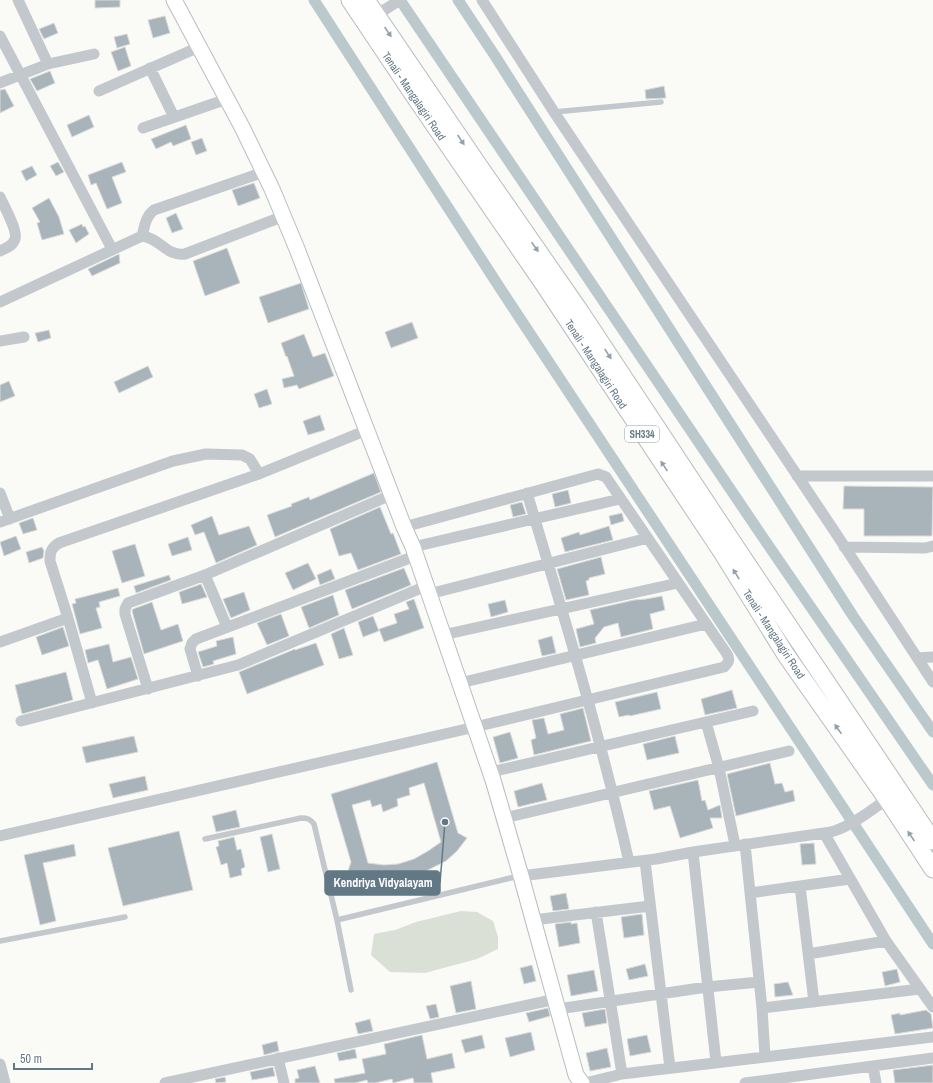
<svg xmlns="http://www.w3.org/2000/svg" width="933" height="1083" viewBox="0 0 933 1083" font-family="'Archivo Narrow',sans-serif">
  <rect width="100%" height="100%" fill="#fafaf7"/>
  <path fill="#dae0d6" d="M461,911L477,912L493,921L498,937V949L477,959L425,973L390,972L371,955L374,934L395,930L416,922Z"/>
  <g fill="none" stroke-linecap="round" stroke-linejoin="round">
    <path stroke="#bbc9cc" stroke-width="11" d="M314,0L498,285L933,944
      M400,0L764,539L933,785
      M458,0L495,56L853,616L933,732"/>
  </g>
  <path fill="#a9b4ba" stroke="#dcdcda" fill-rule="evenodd" d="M95,0H120V7L95,8Z
    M165,16L170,33L153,38L148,20Z
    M54,23L58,33L44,39L39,29Z
    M127,34L130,44L117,48L114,37Z
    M125,47L131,66L118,71L111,52Z
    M50,71L55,83L37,91L30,79Z
    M664,86L666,98L646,99L645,90Z
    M5,89L14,106L0,113V90Z
    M89,115L94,127L72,137L67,125Z
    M186,125L191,139L173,146L171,142L156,149L151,139Z
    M202,138L207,151L196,155L191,142Z
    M58,162L64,172L56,176L50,166Z
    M122,162L126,172L112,177L122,203L107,209L96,183L91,185L88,175Z
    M32,166L37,175L26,181L21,171Z
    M254,183L260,198L238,206L232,190Z
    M49,198L59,217L64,234L42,240L37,223L40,222L32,208Z
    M176,213L183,229L172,233L166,218Z
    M82,224L83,227L85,226L89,234L76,243L69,230Z
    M227,248L240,283L205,296L193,261Z
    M119,254L120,263L92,276L88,269Z
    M301,283L309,309L268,323L259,297Z
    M412,322L418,338L391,348L385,332Z
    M49,330L51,338L38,342L35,333Z
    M304,334L313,357L325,353L334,376L299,389L297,385L284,388L282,379L294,376L287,356L286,357L281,343Z
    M148,366L153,377L119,393L114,382Z
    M9,381L15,396L0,402V385Z
    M267,389L272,404L259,408L254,394Z
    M320,415L325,430L308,435L303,421Z
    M374,473L381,492L275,537L267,515L292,506L291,504L309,497L310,500Z
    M844,486L933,487L932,536H864V509H843Z
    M568,490L571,503L555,507L552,494Z
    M522,502L526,514L513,517L510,505Z
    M380,507L391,534L393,533L401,554L358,570L351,553L339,556L330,529Z
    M622,513L624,521L611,525L609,516Z
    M212,516L219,535L249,526L257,545L216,563L204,532L195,535L191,525Z
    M33,518L37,530L23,534L19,523Z
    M609,526L613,540L565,552L561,538L579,532L580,535Z
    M16,536L21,549L4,556L0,542Z
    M188,537L192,550L172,556L168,544Z
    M135,544L145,576L122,583L112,551Z
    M42,547L44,551L43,558L29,563L26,552Z
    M601,557L605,574L589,578V580L586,581L589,595L566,600L557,569Z
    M308,563L316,579L293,590L285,573Z
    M404,568L411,585L352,609L345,590Z
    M331,569L335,579L320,585L317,575Z
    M169,575L171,580L136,593L134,586Z
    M201,584L207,597L182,604L179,592Z
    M118,588L120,596L99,602L100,607L96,608L102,628L80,634L72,604L76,603L75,599Z
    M244,592L250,610L231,618L223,599Z
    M333,595L339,615L309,628L301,607Z
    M662,596L665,610L650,614L653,629L621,637L618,623L604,627L595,638L596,643L580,647L576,629L594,624L590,610L634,600L646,599Z
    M414,599L424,628L384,642L379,629L397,623L394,614L409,609L406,602Z
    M505,600L508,612L491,617L488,604Z
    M152,602L161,630L178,624L183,641L144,654L132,611L133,609Z
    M281,614L289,636L267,645L257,623Z
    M373,616L379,631L363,637L358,622Z
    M63,627L69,646L42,655L36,637Z
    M344,628L353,655L339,659L331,634Z
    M552,636L556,653L542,656L538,640Z
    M233,637L236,654L213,661L214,664L203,667L198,652L217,646L216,641Z
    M316,643L324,665L247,694L239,672L295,649V650Z
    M109,644L113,662L131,657L138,679L107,689L98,660L88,663L85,650Z
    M66,672L73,700L22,714L15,685Z
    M732,690L737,708L705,715L701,699Z
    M657,692L661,709L630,716L629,715L619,717L615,702Z
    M583,708L591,741L534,755L531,740L536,738L532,720L544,718L548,734L564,730L560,714Z
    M510,732L518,758L500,763L493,737Z
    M134,736L138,752L86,763L82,747Z
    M675,736L679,753L647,760L643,744Z
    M437,762L458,833L467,838L457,851L446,861L416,876L419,886L405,889L402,880L375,881L360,879L347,874L351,862L331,794ZM424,783L441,842L428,851L414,859L398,864L384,865L368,863L352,805L370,800L372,807L381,804L383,812L398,806L397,799L410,795L409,788Z
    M770,763L775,784L782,783L785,792L793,790L795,801L736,816L727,774Z
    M145,776L148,790L113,798L109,784Z
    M698,780L702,801L705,800L708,810L720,805L722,818H710L713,828L680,838L670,806L654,810L649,791Z
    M542,783L547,800L518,807L514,791Z
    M236,810L240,827L216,832L212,816Z
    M179,831L193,890L123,906L108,848Z
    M272,834L280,869L268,872L260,837Z
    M234,837L237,850L241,849L245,867L241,869L242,875L230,878L227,863L221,865L216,847L219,846L218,841Z
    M814,843L816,864L802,865L800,844Z
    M74,844L76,856L43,863L56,921L40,925L24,855Z
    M566,893L569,909L553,911L550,896Z
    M642,914L644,935L624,938L621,917Z
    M571,922V924L577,923L580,943L559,947L555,924Z
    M645,964L648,976L629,980L626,969Z
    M532,965L536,981L524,984L520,968Z
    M897,969L900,982L885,986L882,972Z
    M594,970L598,991L571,996L567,975Z
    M471,981L476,1009L456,1013L450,986Z
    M788,982L793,995L775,997L774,984Z
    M436,1004L439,1017L430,1019L426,1006Z
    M548,1008L550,1016L529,1022L526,1013Z
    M605,1009L607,1023L585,1027L582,1013Z
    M926,1010L931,1014L933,1028L895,1034L891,1015L900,1013V1015Z
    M370,1019L373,1031L358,1034L355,1023Z
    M531,1032L535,1050L510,1057L505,1038Z
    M422,1035L427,1059L452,1053L455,1068L431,1073L433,1083H414L413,1078L393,1083L392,1079L375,1083H368L367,1080L355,1083H335L334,1079L365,1073L362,1059L386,1054L384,1044Z
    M482,1035L485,1048L465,1053L461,1040Z
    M647,1035L651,1052L630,1056L627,1039Z
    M277,1041L279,1051L264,1055L262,1045Z
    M607,1048L611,1067L590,1071L586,1053Z
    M355,1049L357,1058L339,1061L337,1053Z
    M933,1065V1083H895L893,1070Z
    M315,1066L320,1083H295V1079L299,1078L297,1070Z
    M273,1067L275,1076L252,1080L250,1072Z
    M225,1077L226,1082L216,1083L215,1079Z"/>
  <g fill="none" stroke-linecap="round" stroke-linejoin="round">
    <g stroke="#b7bec3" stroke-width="17">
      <path id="secondary" d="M174,0L242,127L272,189L297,249L404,527L413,547L493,780L521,876L576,1075L582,1083"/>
    </g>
    <g stroke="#b6bcc0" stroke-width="19">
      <path id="primary" d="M350,0L413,94L543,283L722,552L786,655L887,799L933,869
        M366,0L479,166L579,310L731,540L933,841"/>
    </g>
    <path stroke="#c3c8cc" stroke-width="5.5" d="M554,112L661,102
      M205,839L301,818C308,818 310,819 314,824L337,920L351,990
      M337,920L519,876
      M0,941L125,917"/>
    <path stroke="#c3c8cc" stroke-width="11" d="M18,0L48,64
      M482,0L554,112L835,532L933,682
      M376,15L400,0
      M0,36L112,249
      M150,68L174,117
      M0,83L48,64L94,54
      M99,91L199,47
      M143,128L227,99
      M0,197C4,206 18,231 15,239C13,246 6,248 0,251
      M142,236C145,226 145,217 154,210L264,172
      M0,302L142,236C160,238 167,257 185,254L284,216
      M0,341L24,337
      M797,476H933
      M0,493L10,519
      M527,493C564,616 601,738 629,862
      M0,522L173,461L206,454L242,455L250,459L259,474
      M413,547L620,499
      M844,547L925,548L933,546
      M205,575L227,627
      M429,594L648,538
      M68,618L50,561C50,552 51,548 59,543L259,474L367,430
      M443,635L678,583
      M0,642L68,618L92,703
      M917,658L933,657
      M198,676L190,649L192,643L196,639L415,556
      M460,683L706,624
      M148,689L125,614V609L128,603L205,575L391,495
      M21,721L238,665L426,586
      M706,722L719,768L735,845
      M491,772L753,711
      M504,818L789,751
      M824,833L886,941L933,1007
      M0,836L475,727L724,667C729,662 730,660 727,654L606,477L598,474L404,527
      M745,844L762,1008L765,1057
      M693,852L716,1062
      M645,861L670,1068
      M521,876L656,859L693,852L831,832C850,827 875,808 891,796
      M800,886L814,1002
      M750,893L850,879
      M596,912L622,1074
      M533,920L650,906
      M808,954L886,941
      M762,1008L920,989
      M558,1009L707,987L759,982
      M278,1058L284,1083
      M0,1064L5,1083
      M873,1066L876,1083
      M165,1083L556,999
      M585,1083L622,1074L933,1037
      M745,1083L933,1058"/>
    <use href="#secondary" stroke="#fff" stroke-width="15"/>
    <use href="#primary" stroke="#fff" stroke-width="17"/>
  </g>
  <defs><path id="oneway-solid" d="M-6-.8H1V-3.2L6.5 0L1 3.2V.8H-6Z"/></defs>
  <g fill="#92a0aa">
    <use href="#oneway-solid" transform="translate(388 32) rotate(56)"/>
    <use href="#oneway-solid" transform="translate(461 140) rotate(56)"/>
    <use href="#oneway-solid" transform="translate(535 247) rotate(55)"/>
    <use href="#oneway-solid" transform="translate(608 354) rotate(57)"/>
    <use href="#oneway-solid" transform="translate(664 466) rotate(-124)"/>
    <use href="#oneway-solid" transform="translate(736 574) rotate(-122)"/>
    <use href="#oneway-solid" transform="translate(838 729) rotate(-125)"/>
    <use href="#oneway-solid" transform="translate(911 836) rotate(-124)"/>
  </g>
  <g text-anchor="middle" stroke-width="4" stroke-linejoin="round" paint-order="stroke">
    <rect fill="#fff" stroke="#92a0aa" stroke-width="1" x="625" y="426" width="34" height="16" rx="3"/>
    <g font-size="10" font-weight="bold" fill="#637885">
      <text x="642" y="438">SH334</text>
    </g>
    <g font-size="11" fill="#637885" stroke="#fff">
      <text transform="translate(414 96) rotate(56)" y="4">Tenali - Mangalagiri Road</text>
      <text transform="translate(596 364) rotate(57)" y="4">Tenali - Mangalagiri Road</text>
      <text transform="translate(774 634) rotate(57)" y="4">Tenali - Mangalagiri Road</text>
    </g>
  </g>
  <path fill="none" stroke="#637885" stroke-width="1.5" d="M445 822L440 883"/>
  <circle fill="#637885" stroke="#fff" stroke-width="1.5" cx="445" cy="822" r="4"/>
  <rect fill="#637885" stroke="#637885" stroke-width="1.5" x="325" y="871" width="115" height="24" rx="4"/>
  <g font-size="12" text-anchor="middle" font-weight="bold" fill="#fff">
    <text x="383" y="887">Kendriya Vidyalayam</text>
  </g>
  <path d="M14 1063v6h78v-6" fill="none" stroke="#637885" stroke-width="2"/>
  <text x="20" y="1063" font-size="12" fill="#637885" stroke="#ffffff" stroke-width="3" paint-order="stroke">50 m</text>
</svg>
